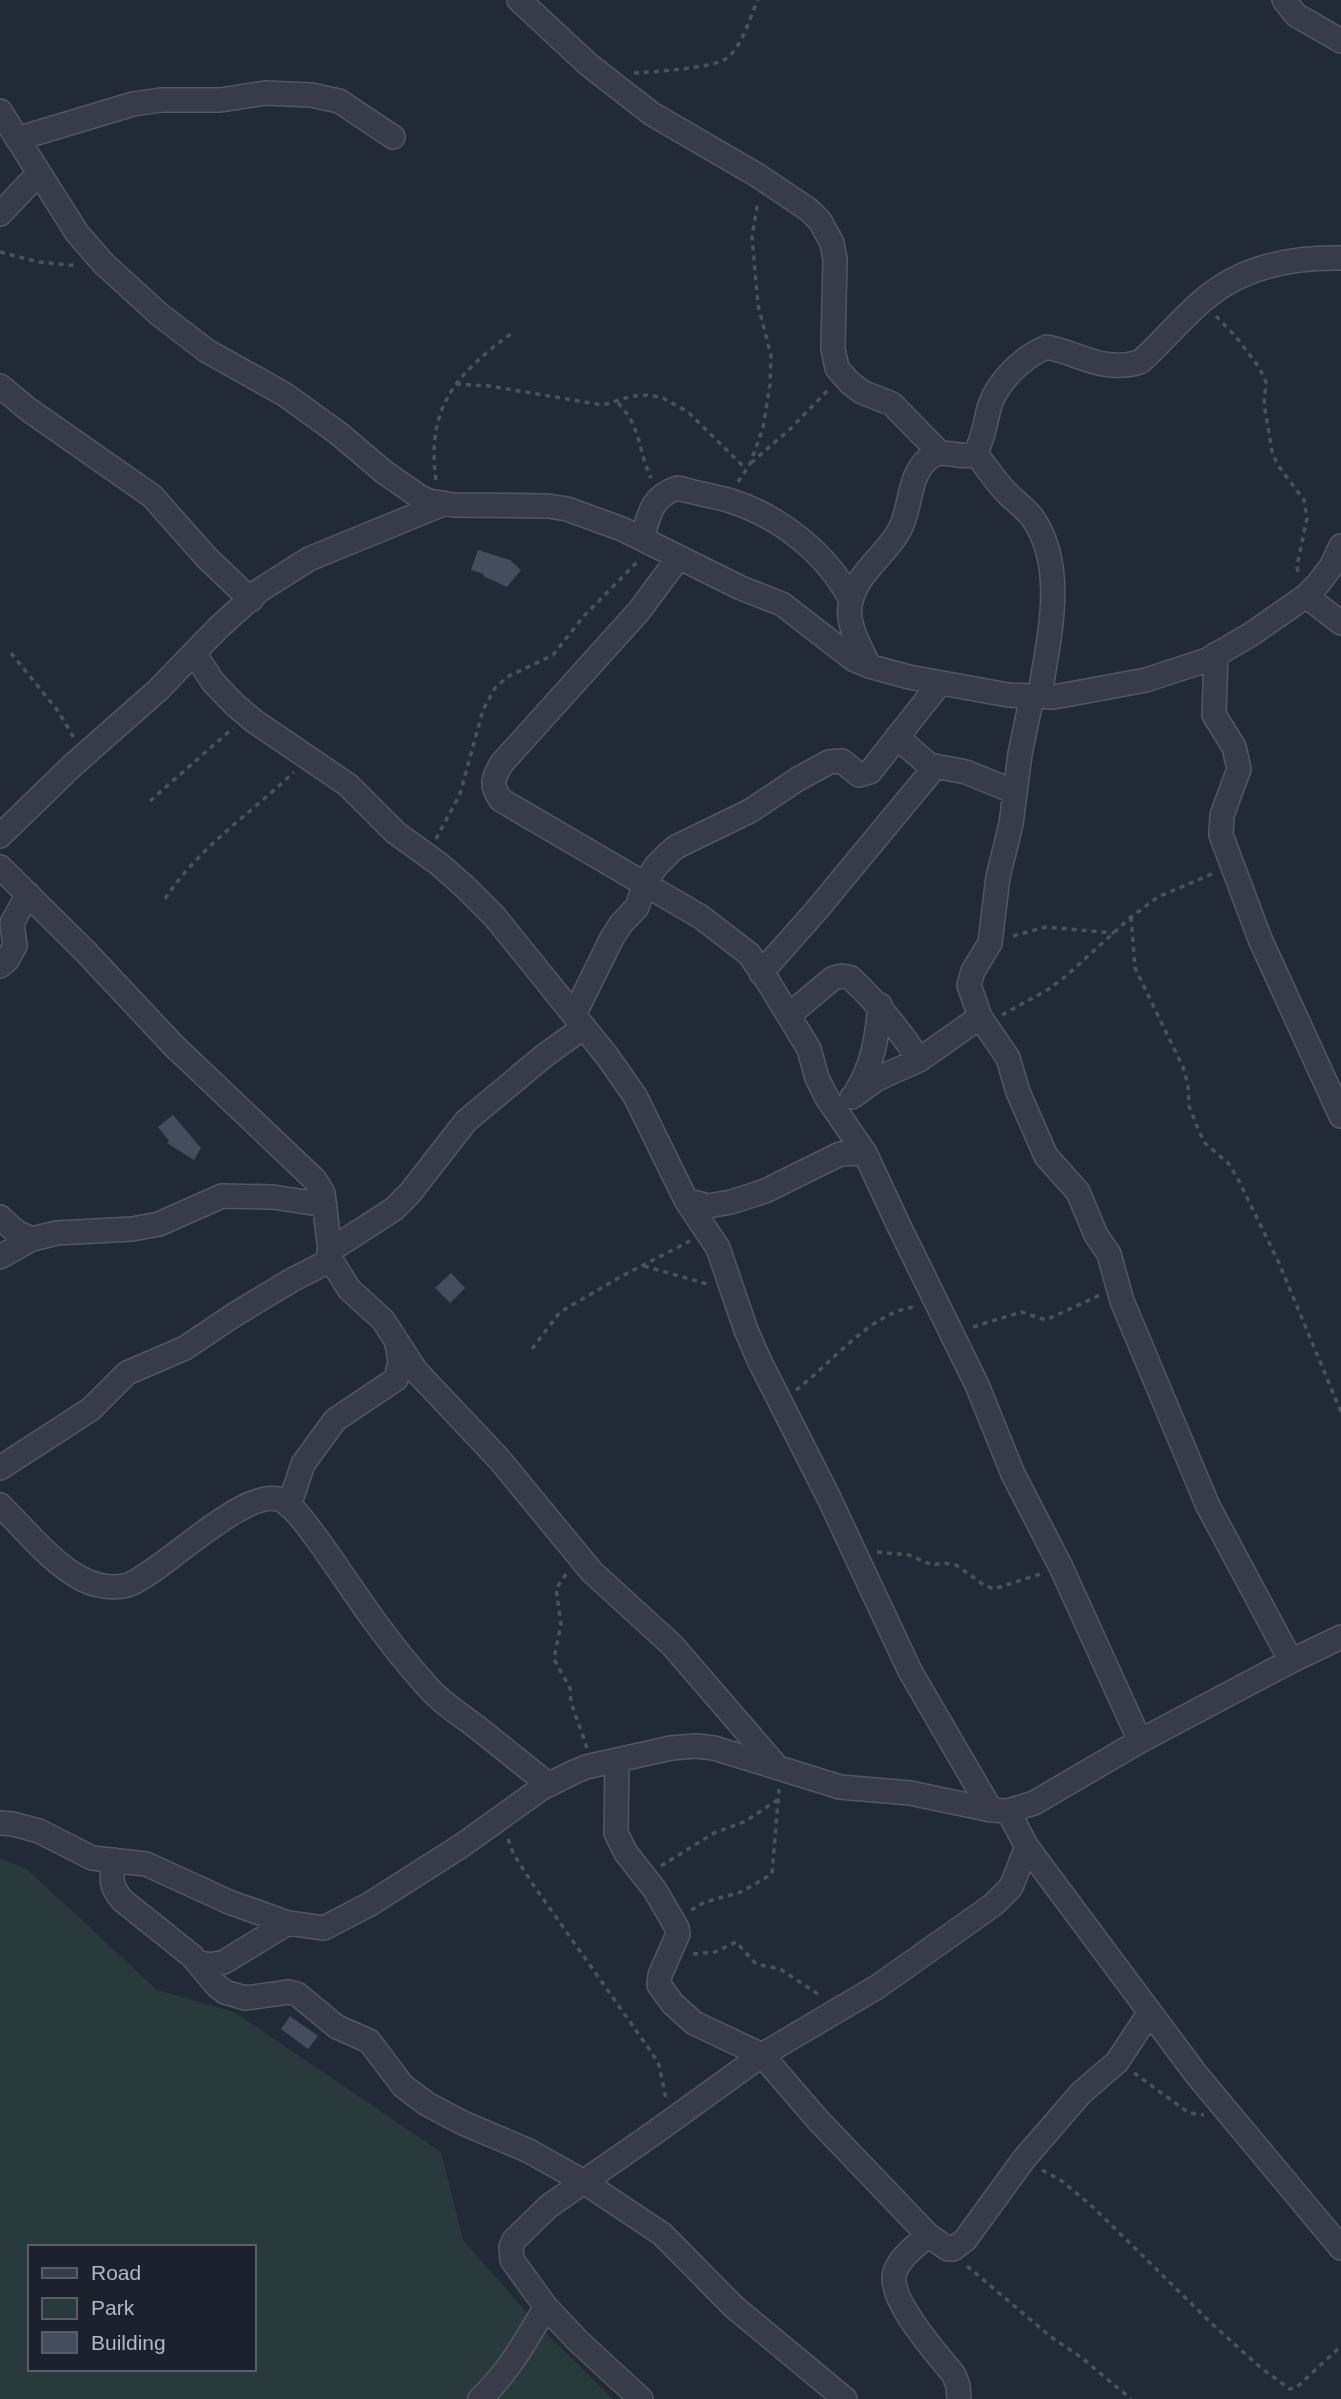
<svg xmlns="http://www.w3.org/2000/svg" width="1341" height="2399" viewBox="0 0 1341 2399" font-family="Helvetica,sans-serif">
  <rect width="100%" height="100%" fill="#232a37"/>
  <path fill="#293a3c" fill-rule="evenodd" d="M0,1858L28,1870L157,1990L234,2012L441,2152L463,2240L536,2323L613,2399H0ZM30,2247H254V2369H30Z"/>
  <path fill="#454c5c" d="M478,550L510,560L521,570L507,587L483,576L484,574L471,570Z
    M173,1115L201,1148L194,1160L167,1143L169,1141L158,1127Z
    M451,1273L465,1288L450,1303L435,1288Z
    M290,2016L318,2036L308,2049L281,2029Z"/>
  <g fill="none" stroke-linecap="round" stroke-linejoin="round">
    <g stroke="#525763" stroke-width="26">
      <path id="minor" d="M519,0L589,65L652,114L757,175L809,210L820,221L832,243L835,259L833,349L837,368L850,383L862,392L892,404L939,452
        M1284,0L1296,15L1341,41
        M0,111L77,233L104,264L160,315L207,351L284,394L338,433L384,472L420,497L429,501L454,505L548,506L567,509L622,529L741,588L782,604L853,659L869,666L909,677L1008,695L1054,697L1146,680L1207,660L1250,635L1306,596L1317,585L1331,567L1341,546
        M17,139L133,104L161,100H221L265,93L311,95L339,101L393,137
        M0,214L39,173
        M0,386L29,410L152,496L207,558L251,600
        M975,453C985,465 994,479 1005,491C1013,500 1024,507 1032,517C1068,568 1048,639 1040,695
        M642,539C649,515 651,496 678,488C695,493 714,496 731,501C781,517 827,554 851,600
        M679,557L639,611L502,763C493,778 490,785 501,800L701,917L749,954L767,980L809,1049L817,1078L827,1098L865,1153L899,1226L977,1385L1013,1474L1061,1567L1140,1741
        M1306,596L1341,623
        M194,653L213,682L235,705L254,721L348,785L396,833L439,864L465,887L495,917L607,1056L635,1096L686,1200L718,1248L746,1330L759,1360L829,1498L910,1671L991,1810
        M1216,654L1214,715L1234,747L1239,769L1222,815L1221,835L1260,939L1341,1116
        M869,666C861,648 847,626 850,606C854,575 885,556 899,531C912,508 907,476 929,458C944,446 960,461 975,453C984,439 985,421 990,405C998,381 1024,356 1047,347C1081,354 1103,373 1140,362C1163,342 1183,316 1207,297C1245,266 1293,257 1341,258
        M1032,696L1020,754L1011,824L998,877L990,943L973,971L969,985L980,1017L1008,1058L1018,1092L1046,1156L1078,1192L1096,1235L1109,1254L1122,1301L1208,1506L1291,1661
        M897,737L929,765L966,772L1015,792
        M0,836L73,765L158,690L218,628L260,590L309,559L443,504
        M0,867L85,951L174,1046L315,1180L323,1193L331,1260L349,1289L383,1320L416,1371L499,1459L592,1572L672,1645L778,1768
        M0,966L7,960L15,946L12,923L28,894
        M761,973L815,912L935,767
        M574,1015L612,938L621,924L637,907L645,883L656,866L670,852L676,847L750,811L798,779L829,762L842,761L859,775L870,772L940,683
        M789,1015L832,979C839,976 843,975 851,978C877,1003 899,1028 919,1060
        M856,1092C873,1065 877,1037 880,1005
        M852,1097L877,1079L919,1060L980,1017
        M686,1200L708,1206L731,1202L765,1191L840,1154L865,1153
        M0,1217L16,1232L32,1239
        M329,1251L394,1209L410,1193L466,1121L544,1056L584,1027
        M0,1257L32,1239L57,1233L132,1229L159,1224L222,1196L273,1197L325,1205
        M0,1468L91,1409L127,1373L185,1348L234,1315L292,1280L331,1260
        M0,1505C26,1530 50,1562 82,1579C96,1586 113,1589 128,1585C161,1574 248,1482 283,1501C295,1508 304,1522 312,1532C333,1560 352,1590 373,1619C389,1641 407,1664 426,1685C441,1703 460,1714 479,1729C502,1747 525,1766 549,1785
        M289,1506L303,1464L335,1420L396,1379L400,1362L397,1344
        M617,1760L616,1833L626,1853L655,1890L677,1928L678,1934L660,1975L659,1985L673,2004L694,2023L762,2055L818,2120L928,2235L948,2249H953L965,2240L1024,2159L1081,2093L1117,2062L1150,2012
        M1008,1811L1027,1847L1196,2074L1341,2248
        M0,1823L13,1824L39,1831L92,1858L146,1864L229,1902L288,1923L324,1928L370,1904L461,1846L542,1788L574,1772L586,1767L671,1748L696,1746L714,1748L840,1787L910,1793L991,1810L1008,1811L1034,1803L1140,1741L1291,1661L1341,1637
        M114,1860C111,1878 110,1886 122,1900L192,1956L217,1986L225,1992L245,1998L289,1992L297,1994L337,2027L369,2041L403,2086L427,2104L463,2123L529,2151L584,2182L662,2234L734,2307L845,2399
        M197,1962L210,1965L224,1962L288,1923
        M928,2235C916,2246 901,2256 895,2272C886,2298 938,2355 954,2375L958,2386L959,2399
        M480,2399C508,2373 526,2340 546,2307
        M641,2399L578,2341L546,2307L512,2260L511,2247L514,2240L549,2206L654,2133L762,2055L877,1987L993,1905L1011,1887L1027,1847"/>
    </g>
    <path stroke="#47555a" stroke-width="3.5" stroke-dasharray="5 5" stroke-linecap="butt" d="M634,73C652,72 715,68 727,58C743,45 749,19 758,0
      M0,252L39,262L78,266
      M1216,316L1236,337L1259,367L1266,382L1264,404L1272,451L1277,464L1304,500L1307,518L1297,566L1298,572
      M456,384L489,386L603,405L632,396L649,395L663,398L688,412L746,469
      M618,403C641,426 638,450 651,478
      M751,463L789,430L829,389
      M436,480C426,407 456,374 512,333
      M738,482L750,464L763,428L770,384L771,355L758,305L752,237L758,201
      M11,653L58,711L74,738
      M150,801L233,728
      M436,839L460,794L483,710L495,688L507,677L553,655L584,616L640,559
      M165,899C199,847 250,814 294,772
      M1131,917L1135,968L1183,1067L1188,1085L1189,1106L1198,1129L1205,1143L1229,1164L1239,1181L1279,1263L1341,1412
      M1013,936L1046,927L1114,933
      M1002,1015L1049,989L1066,976L1131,917L1158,897L1214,873
      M644,1266L707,1284
      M973,1327L1021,1312L1046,1320L1100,1295
      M532,1349L560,1312L622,1276L690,1241
      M796,1390C831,1364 870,1313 914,1307
      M877,1552L909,1555L932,1565L943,1563L956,1565L984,1585L994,1589L1043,1573
      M566,1574L556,1589L561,1624L554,1659L570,1688L571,1702L587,1748
      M508,1839L514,1855L534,1886L652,2053L659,2065L666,2099
      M661,1866L714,1833L746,1821L777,1800
      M691,1910L705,1902L741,1892L772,1874L779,1789
      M693,1954L715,1952L736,1942L756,1964L780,1969L821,1996
      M1134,2073L1189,2113L1204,2115
      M1042,2170L1062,2181L1094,2208L1211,2323L1261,2368L1290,2389L1297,2387L1341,2346
      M967,2266L1051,2337L1082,2358L1131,2399"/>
    <use href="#minor" stroke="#373c48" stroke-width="23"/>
  </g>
  <rect x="28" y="2245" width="228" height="126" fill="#1c212d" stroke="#585d69" stroke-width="2"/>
  <rect x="42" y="2268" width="35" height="10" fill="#373c48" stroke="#585d69" stroke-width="2"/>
  <text x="91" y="2280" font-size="21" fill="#b2b7c4">Road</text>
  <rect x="42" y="2298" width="35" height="21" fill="#293a3c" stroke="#585d69" stroke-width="2"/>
  <text x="91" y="2315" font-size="21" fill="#b2b7c4">Park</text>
  <rect x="42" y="2332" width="35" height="21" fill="#454c5c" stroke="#585d69" stroke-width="2"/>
  <text x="91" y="2350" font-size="21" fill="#b2b7c4">Building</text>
</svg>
